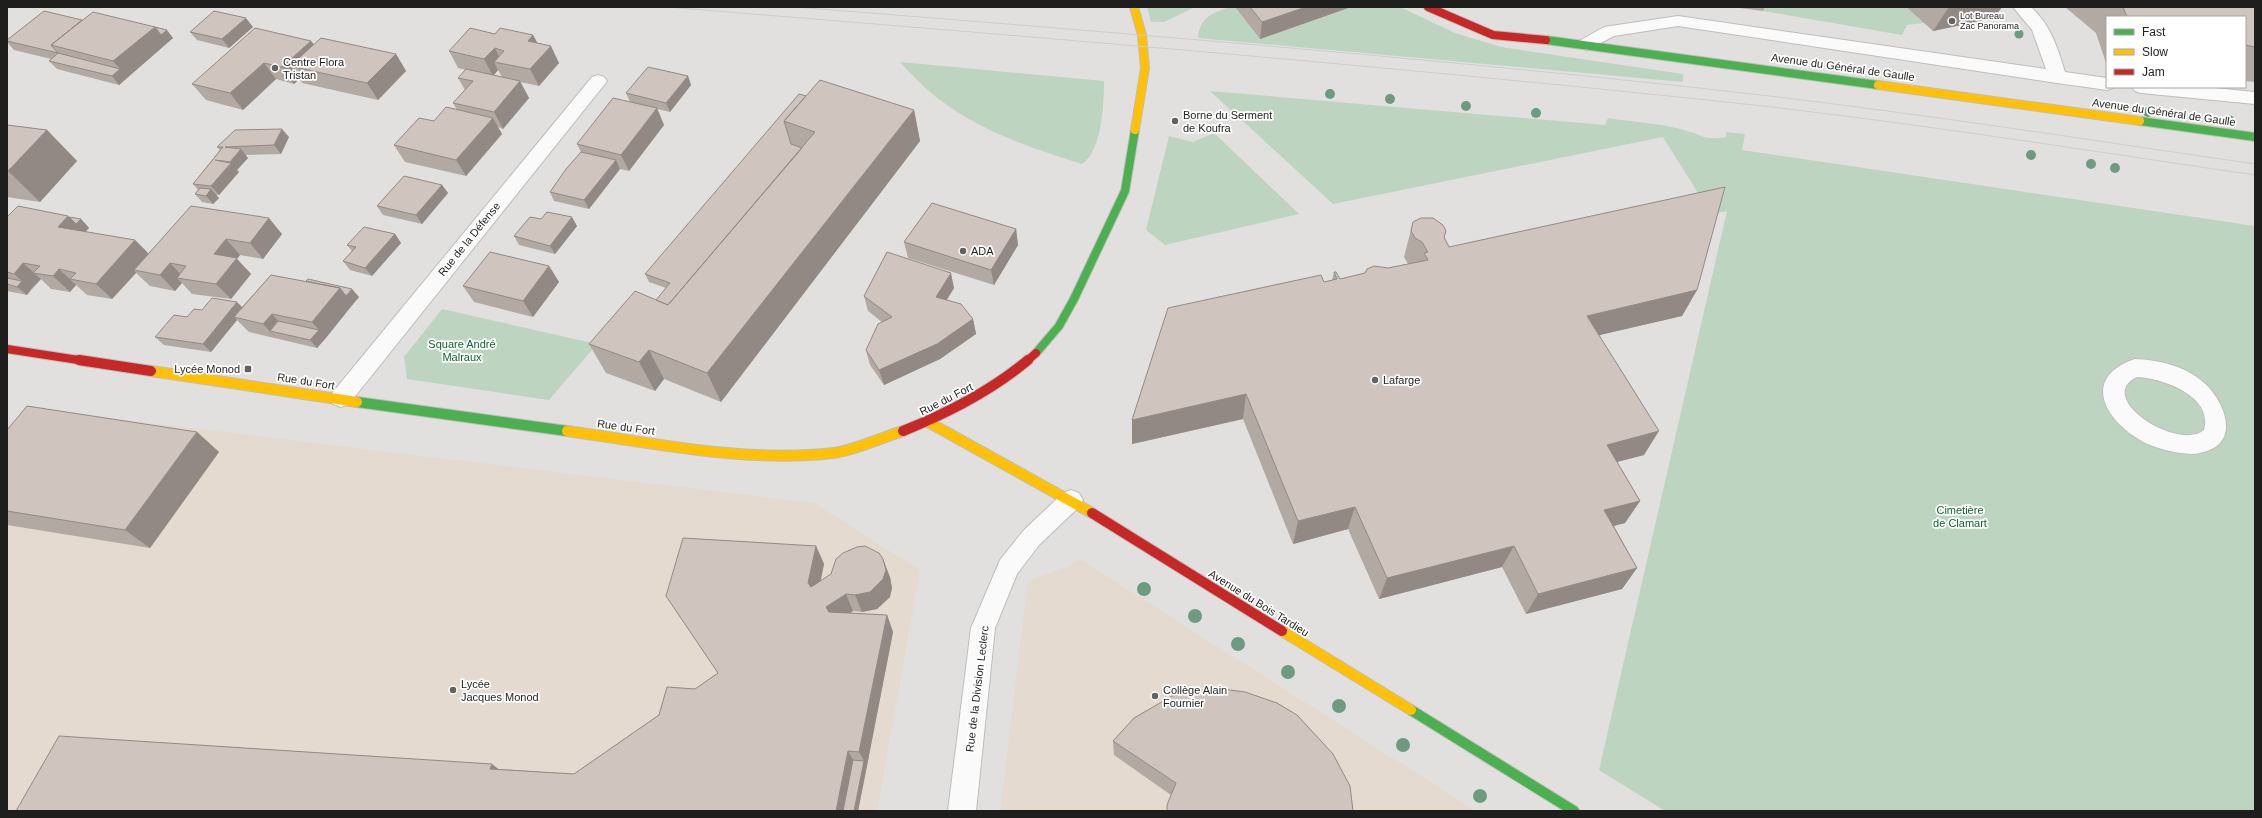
<svg xmlns="http://www.w3.org/2000/svg" width="2262" height="818" viewBox="0 0 2262 818" font-family="Helvetica,sans-serif">
  <rect width="100%" height="100%" fill="#e2e0de"/>
  <path fill="#e4dacf" d="M41,410L814,503L920,570L877,811H7V458Z
    M1080,559L1476,811H1000L1028,581L1069,566Z"/>
  <path fill="#bdd4c0" d="M1147,7H1195L1164,22H1151Z
    M1229,7H1235L1260,39L1350,7H1400L1455,33L1501,47L1683,74V82L1198,38C1200,17 1211,14 1229,7Z
    M1763,7H1906L1924,23L1907,25L1902,35L1763,11Z
    M900,62L1104,81C1104,104 1102,151 1082,164C1032,148 982,132 940,100C925,89 912,75 900,62Z
    M1210,91L1605,125L1608,118C1633,122 1660,123 1684,130C1702,135 1705,141 1726,137V132L1745,134L1742,150L2255,226V811H1665L1599,770L1727,211L1711,214L1663,137L1333,204Z
    M1214,133L1299,214L1165,245L1146,230L1169,136L1193,142Z
    M442,309L597,344L549,400L407,379L404,357Z"/>
  <g fill="none" stroke-linecap="round" stroke-linejoin="round">
    <g stroke="#bebdbb" stroke-width="2">
      <path id="lane" d="M2013,7H2031C2050,24 2058,48 2065,72L2107,78V87L2113,88L2107,90L2057,83L1678,26L1614,36L1587,50L1581,48L1578,44L1581,40L1604,27L1678,16L2046,69L2032,30Z
        M2132,87H2204L2255,92V104L2141,93L2135,91Z"/>
    </g>
    <g stroke="#bebdbb" stroke-width="2">
      <path id="street" d="M598,75L604,77L607,81L604,85L349,404L341,407L333,404L330,398L333,392L592,77Z
        M2135,359C2159,360 2185,366 2203,382C2223,398 2241,440 2207,451C2202,452 2197,454 2192,454C2175,453 2155,449 2140,440C2103,418 2082,377 2135,359ZM2137,377C2162,378 2214,396 2204,430C2179,452 2093,398 2137,377Z
        M1071,490L1079,493L1083,500L1079,507L1039,545L1017,574L995,628L976,811H948L971,628L1000,560L1023,531L1063,493Z"/>
    </g>
    <g stroke="#bebdbb" stroke-width="10">
      <path id="fast-far1" d="M1546,40L1878,85
        M2140,121L2255,137
        M1036,353L1059,326L1074,299L1125,191L1135,130"/>
    </g>
    <g stroke="#bebdbb" stroke-width="12">
      <path id="fast" d="M357,402L567,431
        M1411,710L1574,811"/>
    </g>
    <g stroke="#bebdbb" stroke-width="10">
      <path id="slow-far1" d="M1134,7L1142,35L1145,68L1135,130
        M1878,85L2140,121"/>
    </g>
    <g stroke="#bebdbb" stroke-width="12">
      <path id="slow" d="M151,371L357,402
        M928,422L1092,513
        M567,431C654,443 745,463 833,453C853,451 883,437 903,431
        M1282,631L1411,710"/>
    </g>
    <g stroke="#bebdbb" stroke-width="10">
      <path id="jam-far1" d="M1428,7L1493,35L1546,40
        M7,349L85,361
        M1027,361L1036,353"/>
    </g>
    <g stroke="#bebdbb" stroke-width="12">
      <path id="jam" d="M79,360L151,371
        M903,431C948,413 991,391 1028,360
        M1092,513L1282,631"/>
    </g>
    <use href="#lane" fill="#fbfafa" fill-rule="evenodd"/>
    <use href="#street" fill="#fbfafa" fill-rule="evenodd"/>
    <use href="#fast-far1" stroke="#4caf50" stroke-width="8"/>
    <use href="#fast" stroke="#4caf50" stroke-width="10"/>
    <use href="#slow-far1" stroke="#ffc107" stroke-width="8"/>
    <use href="#slow" stroke="#ffc107" stroke-width="10"/>
    <use href="#jam-far1" stroke="#c62828" stroke-width="8"/>
    <use href="#jam" stroke="#c62828" stroke-width="10"/>
    <path stroke="#cecdcd" stroke-width="1" d="M667,7C1011,35 1355,63 1698,99C1885,118 2070,148 2255,175
      M795,7C1097,31 1398,55 1699,88C1885,108 2070,137 2255,164"/>
  </g>
  <g fill="#6e9b7f">
    <circle cx="2019" cy="34" r="4.5"/>
    <circle cx="1330" cy="94" r="5"/>
    <circle cx="1390" cy="99" r="5"/>
    <circle cx="1466" cy="106" r="5"/>
    <circle cx="2148" cy="112" r="5"/>
    <circle cx="1536" cy="113" r="5"/>
    <circle cx="2229" cy="120" r="5"/>
    <circle cx="2031" cy="155" r="5"/>
    <circle cx="2091" cy="164" r="5"/>
    <circle cx="2115" cy="168" r="5"/>
    <circle cx="1144" cy="589" r="7"/>
    <circle cx="1195" cy="616" r="7"/>
    <circle cx="1238" cy="644" r="7"/>
    <circle cx="1288" cy="672" r="7"/>
    <circle cx="1339" cy="706" r="7"/>
    <circle cx="1403" cy="745" r="7"/>
    <circle cx="1480" cy="796" r="7"/>
  </g>
  <path fill="#b3a9a3" fill-rule="evenodd" d="M1235,7H1351L1260,39Z
    M1732,7H1765L1763,11Z
    M1906,7H2002L1994,18L1933,31Z
    M2065,7H2255V82L2245,81V17H2107V63H2106L2096,33Z
    M82,20L173,38L119,85L57,69L49,61L51,59L14,50L7,42V40Z
    M253,27L229,48L197,40L190,32Z
    M495,34L533,35L537,43L559,63L539,86L520,82L529,98L503,129L498,127L502,134L466,176L405,162L394,145L457,110L453,103L465,90L458,78L466,70L458,68L449,51ZM498,70L502,77L494,75Z
    M311,41L314,44L396,54L406,71L378,100L302,83L299,79L294,84L276,79L243,110L206,100L192,84Z
    M688,76L691,85L670,112L657,109L664,125L629,171L620,169L589,209L554,201L550,192L581,152L577,144L630,102L626,93Z
    M806,96L914,110L920,141L721,402L664,379L655,391L606,373L589,344L656,300L666,288L649,282L645,274Z
    M7,125L47,130L77,161L40,202L7,197Z
    M289,137L281,154L245,155L248,158L237,170L239,172L219,195H216L219,198L213,204L202,202L195,194L198,190L193,184L220,150L217,147Z
    M442,185L448,193L422,224L383,215L377,206Z
    M191,206L282,234L263,259L240,255L237,259L251,274L231,299L192,294L182,283L175,291L150,286L136,273L112,299L87,295L76,285L70,292L51,289L41,279L27,295L7,291V217L81,219L89,228L85,232L135,240L149,254Z
    M541,219L577,226L555,254L519,245L514,236Z
    M1413,222L1444,237L1449,247L1697,290L1682,316L1599,335L1644,455L1617,462L1640,501L1625,523L1614,526L1637,568L1622,589L1526,614L1502,567L1379,599L1348,529L1293,544L1243,419L1132,444L1324,282L1332,280L1334,272L1340,279L1408,264L1404,257Z
    M1016,229L1018,245L994,285L908,258L904,242Z
    M395,234L401,243L372,276L350,270L343,261L352,251L347,245Z
    M549,266L559,282L533,317L474,302L463,286Z
    M271,275L359,297L317,348L249,332L237,320L211,352L164,345L155,337L187,317L202,310L242,307Z
    M954,288L947,300L973,319L976,334L940,359L884,385L870,365L866,350L882,322L868,311L864,296Z
    M7,430L197,432L219,452L150,548L7,525Z
    M816,546L824,564L821,580L890,577L892,588L890,597L877,609L862,612L853,611L850,613L887,615L893,632L858,811H16L499,769L574,774L659,715L718,673Z
    M1113,741L1353,811H1167V805L1171,795L1114,755Z"/>
  <path fill="#928985" d="M1306,7H1351L1260,39L1262,22Z
    M1949,7H2002L1994,18L1933,31Z
    M246,18L253,27L229,48L222,39Z
    M155,27L167,30L173,38L119,85L112,76L120,69L113,61Z
    M533,35L542,51L528,41Z
    M311,41L322,57L290,66L299,79L294,84L282,67Z
    M551,46L559,63L539,86L530,69Z
    M495,48L502,63L494,62L498,70L493,76L484,59Z
    M396,54L406,71L378,100L367,83Z
    M264,63L276,79L243,110L230,93Z
    M688,76L691,85L670,112L666,103Z
    M520,81L529,98L503,129L494,112Z
    M657,108L664,125L629,171L621,155Z
    M914,110L920,141L721,402L707,373Z
    M493,118L502,134L466,176L456,160Z
    M282,129L289,137L281,154L274,145Z
    M47,130L77,161L40,202L8,171Z
    M241,149L248,158L237,170L239,172L219,195L211,186L231,164L230,162Z
    M616,160L620,169L589,209L584,200Z
    M442,185L448,193L422,224L416,215Z
    M211,189L219,198L213,204L206,196Z
    M68,216L76,224L81,219L89,228L75,243L58,227Z
    M572,217L577,226L555,254L550,246Z
    M269,218L282,234L263,259L250,243Z
    M1016,229L1018,245L994,285L991,270Z
    M395,234L401,243L372,276L365,268Z
    M226,239L240,255L237,259L251,274L231,299L216,284L214,254Z
    M135,240L151,256L134,270L136,273L112,299L96,284Z
    M23,263L41,279L31,289L14,274Z
    M170,263L185,279L177,278L182,283L175,291L160,275Z
    M549,266L559,282L533,317L523,301Z
    M59,269L76,285L70,292L53,276Z
    M951,273L954,288L939,312L936,297Z
    M22,281L31,289L27,295L17,287Z
    M340,288L353,304L326,338L312,322Z
    M352,289L359,297L353,304L346,296Z
    M1697,290L1682,316L1574,341L1587,316Z
    M237,302L245,310L234,317L237,320L211,352L203,344Z
    M272,314L286,329L270,331L277,339L263,324Z
    M973,319L976,334L940,359L884,385L879,370Z
    M319,330L326,338L317,348L310,340Z
    M649,350L664,379L655,391L639,362Z
    M1246,394L1243,419L1132,444V420Z
    M1659,431L1644,455L1593,468L1607,445Z
    M197,432L219,452L150,548L125,530Z
    M1640,501L1625,523L1590,532L1604,510Z
    M1355,507L1348,529L1293,544L1298,521Z
    M816,546L824,564L816,601L808,583Z
    M1514,546L1502,567L1379,599L1387,578Z
    M883,559L890,577L892,588L890,597L877,609L862,612L855,595Z
    M1637,568L1622,589L1526,614L1538,594Z
    M846,594L853,611L834,624L826,607Z
    M887,615L893,632L867,766L859,752Z
    M848,751L856,765L847,811H836Z
    M864,761L867,766L858,811H854Z
    M492,764L510,778L490,769Z"/>
  <path fill="#d0c4be" stroke="#928985" d="M1250,7H1306L1262,22Z
    M2123,7H2255V47L2245,45V17H2127Z
    M44,11L82,20L51,45L58,53L7,41V40Z
    M214,11L246,18L222,39L190,32Z
    M93,12L155,27L113,61L51,45Z
    M155,27L167,30L161,35Z
    M255,28L311,41L282,67L264,63L230,93L192,84Z
    M470,28L495,34L500,28L533,35L528,41L551,46L530,69L494,62L504,51L495,48L484,59L449,51Z
    M321,38L396,54L367,83L290,66Z
    M58,53L120,69L112,76L49,61Z
    M648,67L688,76L666,103L626,93Z
    M466,69L520,81L494,112L453,103L473,81L458,78Z
    M820,80L914,110L707,373L649,350L639,362L589,344L635,291L668,305L815,132L784,121Z
    M799,94L806,96L784,121L791,144L802,148L668,305L656,300L670,283L645,274Z
    M613,98L657,108L621,155L577,144Z
    M446,107L493,118L456,160L394,145L419,118L434,121Z
    M7,125L47,130L8,171H7Z
    M282,129L274,145L225,147L241,149L230,162L215,160L231,163L211,186L193,184L223,147H217L235,130Z
    M581,152L616,160L584,200L550,192L566,169Z
    M404,176L442,185L416,215L377,206Z
    M1725,187L1697,290L1587,316L1659,431L1607,445L1640,501L1604,510L1637,568L1538,594L1514,546L1387,578L1355,507L1298,521L1246,394L1132,420L1168,308L1321,275L1324,282L1337,279L1334,272H1336L1340,279L1365,273L1367,269L1374,266L1388,268L1428,260L1424,253L1428,252L1422,242L1415,238L1411,231L1413,222L1421,218H1433L1443,225L1446,231L1444,237L1449,247Z
    M200,188L211,189L206,196L195,194Z
    M932,203L1016,229L991,270L904,242Z
    M18,206L68,216L58,227L135,240L96,284L70,279L76,273L59,269L53,276L33,273L40,266L23,263L14,274L7,272V217Z
    M191,206L269,218L250,243L226,239L214,254L237,258L216,284L177,278L186,266L170,263L160,275L134,270Z
    M547,212L572,217L550,246L514,236L530,217L541,219Z
    M69,217L81,219L76,224Z
    M364,227L395,234L365,268L343,261L356,247L347,245Z
    M490,252L549,266L523,301L463,286Z
    M887,252L951,273L936,297L961,304L973,319L937,344L879,370L866,350L878,324L892,317L864,296Z
    M271,275L340,288L312,322L272,314L263,324L234,317Z
    M7,278L22,281L17,287L7,284Z
    M308,279L352,289L346,296L340,288L306,281Z
    M212,298L237,302L203,344L155,337L174,315L187,317L194,309L202,310Z
    M278,321L319,330L310,340L270,331Z
    M27,406L197,432L125,530L7,511V430Z
    M683,538L816,546L808,583L811,587L831,574L836,559L843,553L857,547L865,546L879,553L883,559L886,570L883,579L870,592L855,595L846,594L826,607L829,612L887,615L859,752L848,751L836,811H16L59,736L492,764L490,769L574,774L659,715L667,687L695,689L718,673L666,596Z
    M1222,689L1245,692L1277,703L1297,715L1333,754L1350,786L1353,811H1167V805L1176,783L1113,741L1134,718L1172,696L1198,690Z
    M853,760L864,761L854,811H843Z"/>
  <g fill="#636260" stroke="#fff" stroke-width="1.5">
    <circle cx="1952" cy="21" r="4"/>
    <circle cx="275" cy="68" r="4"/>
    <circle cx="1175" cy="121" r="4"/>
    <circle cx="963" cy="251" r="4"/>
    <rect x="244" y="365" width="8" height="8" rx="2"/>
    <circle cx="1375" cy="380" r="4"/>
    <circle cx="453" cy="690" r="4"/>
    <circle cx="1155" cy="696" r="4"/>
  </g>
  <g text-anchor="middle" stroke-width="3.5" stroke-linejoin="round" paint-order="stroke">
    <g font-size="9" fill="#1e1e1c" stroke="#fff" text-anchor="start">
      <text x="1960" y="19">Lot Bureau<tspan x="1960" dy="10">Zac Panorama</tspan></text>
    </g>
    <g font-size="11" fill="#1e1e1c" stroke="#fff" text-anchor="start">
      <text x="283" y="66">Centre Flora<tspan x="283" dy="13">Tristan</tspan></text>
      <text x="1183" y="119">Borne du Serment<tspan x="1183" dy="13">de Koufra</tspan></text>
      <text x="971" y="255">ADA</text>
      <text x="240" y="373" text-anchor="end">Lycée Monod</text>
      <text x="1383" y="384">Lafarge</text>
      <text x="461" y="688">Lycée<tspan x="461" dy="13">Jacques Monod</tspan></text>
      <text x="1163" y="694">Collège Alain<tspan x="1163" dy="13">Fournier</tspan></text>
    </g>
    <g font-size="11" fill="#1e1e1c" stroke="#fff">
      <text transform="translate(1843 67) rotate(8)" y="4">Avenue du Général de Gaulle</text>
      <text transform="translate(2164 112) rotate(8)" y="4">Avenue du Général de Gaulle</text>
      <text transform="translate(469 239) rotate(-51)" y="4">Rue de la Défense</text>
      <text transform="translate(306 381) rotate(9)" y="4">Rue du Fort</text>
      <text transform="translate(946 399) rotate(-27)" y="4">Rue du Fort</text>
      <text transform="translate(626 427) rotate(8)" y="4">Rue du Fort</text>
      <text transform="translate(1259 603) rotate(32)" y="4">Avenue du Bois Tardieu</text>
      <text transform="translate(977 689) rotate(-83)" y="4">Rue de la Division Leclerc</text>
    </g>
    <g font-size="11" fill="#0f6231" stroke="#fff">
      <text x="462" y="348">Square André<tspan x="462" dy="13">Malraux</tspan></text>
      <text x="1960" y="514">Cimetière<tspan x="1960" dy="13">de Clamart</tspan></text>
    </g>
  </g>
  <rect width="2262" height="818" fill="none" stroke="#1e1e1c" stroke-width="16"/>
  <rect x="2106" y="16" width="140" height="72" fill="#ffffff" stroke="#a5a5a4"/>
  <rect x="2114" y="29" width="20" height="6" fill="#4caf50" stroke="#a5a5a4"/>
  <text x="2142" y="36" font-size="12" fill="#1e1e1c">Fast</text>
  <rect x="2114" y="49" width="20" height="6" fill="#ffc107" stroke="#a5a5a4"/>
  <text x="2142" y="56" font-size="12" fill="#1e1e1c">Slow</text>
  <rect x="2114" y="69" width="20" height="6" fill="#c62828" stroke="#a5a5a4"/>
  <text x="2142" y="76" font-size="12" fill="#1e1e1c">Jam</text>
</svg>
